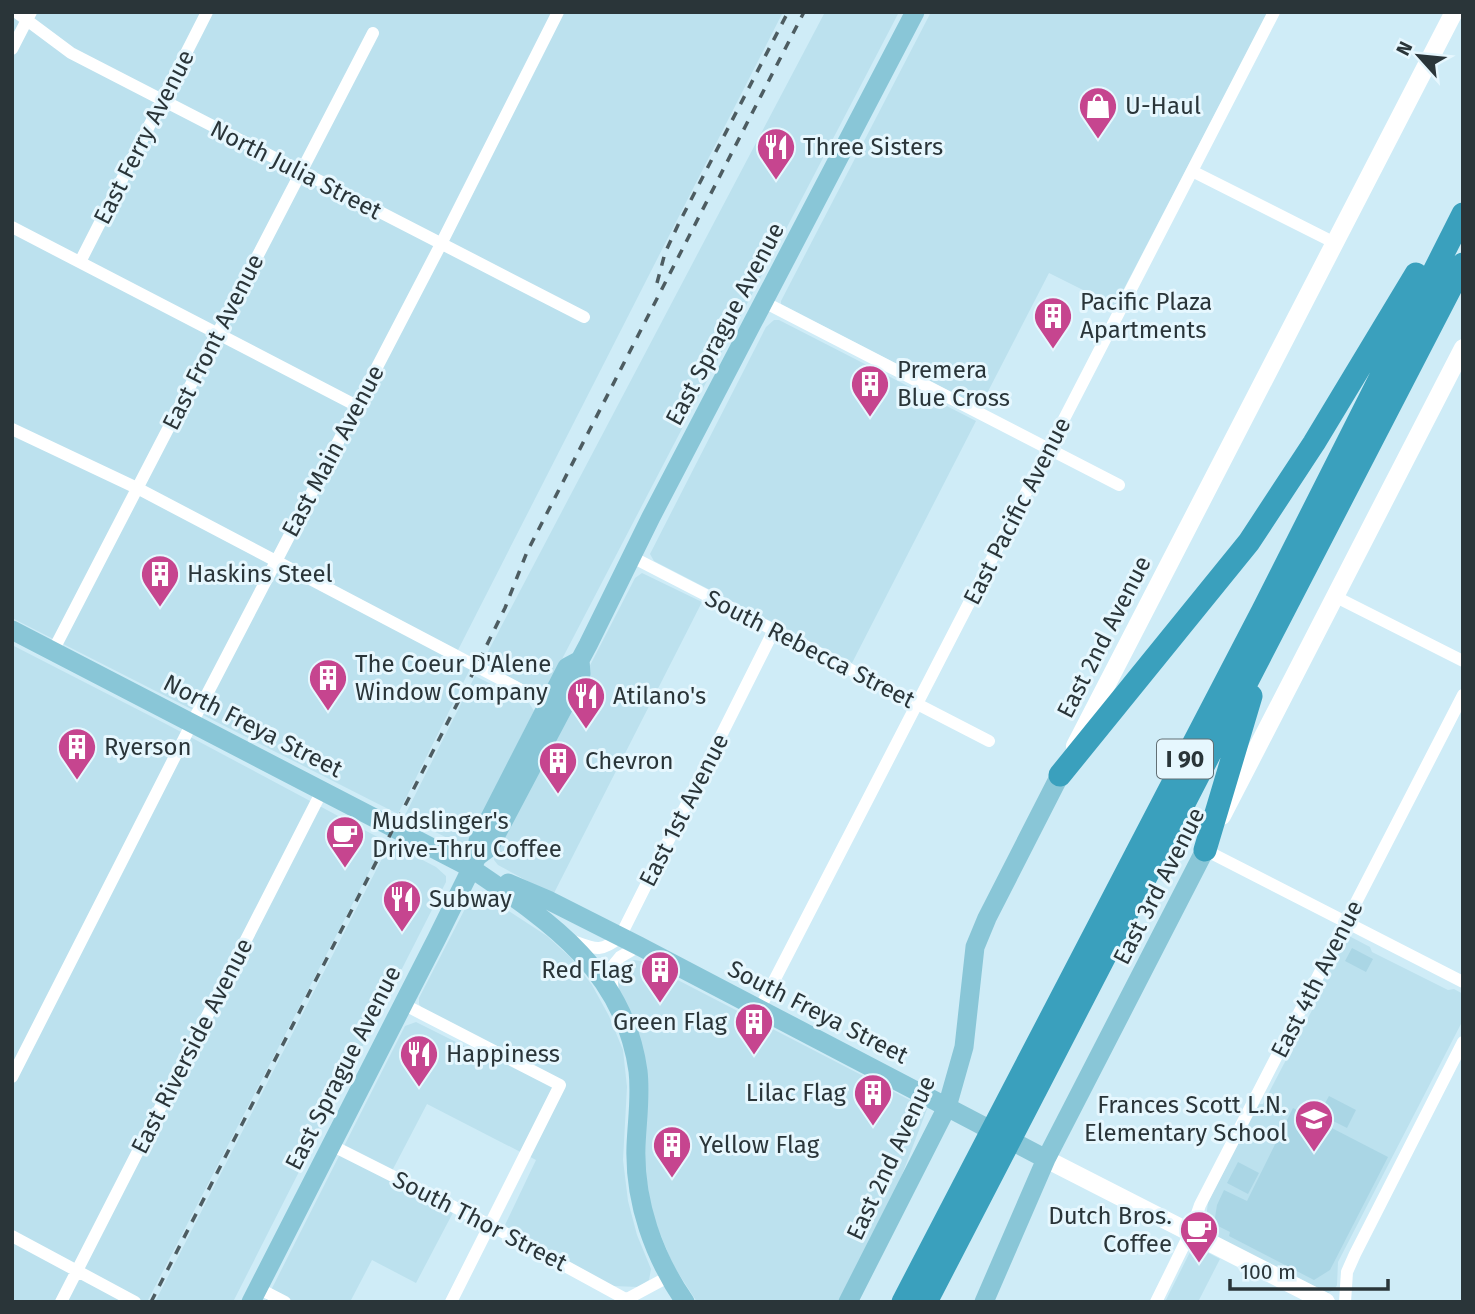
<svg xmlns="http://www.w3.org/2000/svg" width="1475" height="1314" viewBox="0 0 1475 1314" font-family="'Fira Sans',sans-serif">
  <rect width="100%" height="100%" fill="#cfecf7"/>
  <path fill="#bce1ee" d="M12,12H783L458,650L475,659L398,814L12,618Z
    M825,12H899L548,686L541,692L536,691L482,663Z
    M931,12H1268L1115,306L1049,273L980,407L781,304V301Z
    M774,320H779L976,421L852,663L654,561L650,554L766,327Z
    M642,573L702,602L553,895L498,865L494,860L495,850L635,578Z
    M12,645L166,724L385,841L147,1302H12Z
    M475,676L529,703L534,711L469,840L460,844L404,817Z
    M390,843L436,867L446,876V882L233,1302H155Z
    M479,895L486,896L547,936L571,958L592,985L609,1016L623,1050L627,1087L623,1160L628,1201L637,1235L651,1269L649,1280L638,1287L613,1286L504,1227L536,1160L427,1104L392,1171L457,1205L416,1283L372,1260L350,1302H265L405,1026L416,1022L480,1054L486,1042L423,1010L419,1004V998L469,901Z
    M1349,936L1370,947L1372,952L1448,990L1454,989L1463,994V1020L1338,1262L1337,1285L1335,1289L1328,1293L1208,1233L1205,1227L1208,1202L1259,1104H1263L1321,993L1320,985L1344,938Z
    M634,960L641,961L927,1109L892,1201L838,1302H697L673,1265L652,1214L616,985V974L621,967Z
    M1195,1248H1199L1220,1259L1198,1302H1165L1191,1250Z"/>
  <path fill="#aad6e5" d="M1352,948L1373,959L1366,972L1345,961Z
    M1329,1096L1356,1110L1347,1128L1319,1114Z
    M1293,1108L1388,1157L1330,1270L1314,1280L1229,1236L1230,1232L1214,1224L1217,1205L1224,1190L1247,1201Z
    M1238,1162L1259,1173L1248,1194L1227,1183Z"/>
  <g fill="none" stroke-linecap="round" stroke-linejoin="round">
    <path stroke="#fff" stroke-width="12" d="M16,12L71,53L584,317
      M12,49L31,12
      M1192,171L1335,243
      M12,227L357,406
      M80,262L207,12
      M764,302L1119,485
      M12,429L139,489L548,704
      M632,557L989,741
      M1336,597L1463,661
      M53,651L373,33
      M1205,850L1463,982
      M573,941C595,949 601,953 620,937L774,630
      M613,995L611,968L620,957L639,946
      M403,1004L560,1085L451,1302
      M759,1010L1274,12
      M12,1077L192,723L441,244L558,12
      M331,1145L490,1225L631,1302
      M12,1236L135,1302
      M258,1288L285,1302
      M627,1299L668,1277
      M61,1302L323,789
      M1156,1302L1191,1231L1200,1205L1463,695
      M1345,1302L1347,1272L1355,1254L1463,1042"/>
    <path stroke="#fff" stroke-width="18" d="M1075,746L1454,12
      M1222,816L1463,348
      M1046,1159L1326,1302"/>
    <path stroke="#89c6d7" stroke-width="19" d="M12,630L471,868C549,921 624,970 638,1071C641,1096 637,1121 636,1146C634,1202 654,1257 685,1302
      M477,857L489,848L581,674L580,660
      M508,883L548,900L639,946L1046,1159
      M251,1302L437,938L477,857L478,841L567,667L580,660L588,645L651,517L915,12
      M848,1302L947,1107L964,1047L975,947L987,918L1060,775
      M984,1302L1046,1159L1205,850"/>
    <path stroke="#3aa0bd" stroke-width="23" d="M1060,775L1249,542L1314,443L1416,274
      M1205,850L1251,696
      M903,1302L1263,610L1463,214
      M926,1302L1463,264"/>
    <path stroke="#4d5c61" stroke-width="3.5" stroke-dasharray="9 9" stroke-linecap="butt" d="M657,283L665,253L678,225L788,12
      M151,1302L476,667L505,608L527,552L804,12"/>
  </g>
  <defs>
    <g id="shop-pin" transform="scale(2.0125)"><path d="M0 17L-7.5 6A9.5 9.5 0 1 1 7.5 6Z" fill="#c6458f" stroke="#e6f7fe"/><path d="M-5-2.5h2.3a2.7 3.5 0 0 1 5.4 0H5L5.5 6h-11ZM-1.5-2.5h3a1.5 2.3 0 0 0-3 0Z" fill="#fff"/></g>
    <g id="restaurant-pin" transform="scale(2.0125)"><path d="M0 17L-7.5 6A9.5 9.5 0 1 1 7.5 6Z" fill="#c6458f" stroke="#e6f7fe"/><path d="M-5-6h1v4h1v-4h1v4h1v-4h1v5L-1.5 .5V6h-2V.5L-5-1ZM5-6V6H3V1.5H1.5Q1.5-4 5-6Z" fill="#fff"/></g>
    <g id="building-pin" transform="scale(2.0125)"><path d="M0 17L-7.5 6A9.5 9.5 0 1 1 7.5 6Z" fill="#c6458f" stroke="#e6f7fe"/><path d="M-4-6H4V6H1V3H-1V6H-4ZM-2.5-4.3h1.7v1.8h-1.7ZM.8-4.3h1.7v1.8H.8ZM-2.5-1h1.7V.8h-1.7ZM.8-1h1.7V.8H.8Z" fill="#fff"/></g>
    <g id="cafe-pin" transform="scale(2.0125)"><path d="M0 17L-7.5 6A9.5 9.5 0 1 1 7.5 6Z" fill="#c6458f" stroke="#e6f7fe"/><path d="M-5.5-4.5H6V0H3Q3 3.5 0 3.5H-2.5Q-5.5 3.5-5.5 0ZM3-3.2v2h1.7v-2ZM-6 4.5H4V6H-6Z" fill="#fff"/></g>
    <g id="school-pin" transform="scale(2.0125)"><path d="M0 17L-7.5 6A9.5 9.5 0 1 1 7.5 6Z" fill="#c6458f" stroke="#e6f7fe"/><path d="M0-5L7-2L0 1L-7-2ZM-4 1L0 2.5L4 1V4Q0 6-4 4Z" fill="#fff"/></g>
  </defs>
  <g fill-rule="evenodd">
    <use href="#shop-pin" x="1098" y="106"/>
    <use href="#restaurant-pin" x="776" y="147"/>
    <use href="#building-pin" x="1053" y="316"/>
    <use href="#building-pin" x="870" y="384"/>
    <use href="#building-pin" x="160" y="574"/>
    <use href="#building-pin" x="328" y="678"/>
    <use href="#restaurant-pin" x="586" y="696"/>
    <use href="#building-pin" x="77" y="747"/>
    <use href="#building-pin" x="558" y="761"/>
    <use href="#cafe-pin" x="345" y="835"/>
    <use href="#restaurant-pin" x="402" y="899"/>
    <use href="#building-pin" x="660" y="970"/>
    <use href="#building-pin" x="754" y="1022"/>
    <use href="#restaurant-pin" x="419" y="1054"/>
    <use href="#building-pin" x="873" y="1093"/>
    <use href="#school-pin" x="1314" y="1119"/>
    <use href="#building-pin" x="672" y="1145"/>
    <use href="#cafe-pin" x="1199" y="1230"/>
  </g>
  <g text-anchor="middle" stroke-width="6" stroke-linejoin="round" paint-order="stroke">
    <rect fill="#e6f7fe" stroke="#626f74" stroke-width="2" x="1157" y="739.5" width="56" height="39" rx="5"/>
    <g font-size="23" font-weight="bold" fill="#2a3539">
      <text x="1185" y="767">I 90</text>
    </g>
    <g font-size="24" fill="#2a3539" stroke="#e6f7fe" text-anchor="start">
      <text x="1125" y="114">U-Haul</text>
      <text x="803" y="155">Three Sisters</text>
      <text x="1080" y="310">Pacific Plaza<tspan x="1080" dy="28">Apartments</tspan></text>
      <text x="897" y="378">Premera<tspan x="897" dy="28">Blue Cross</tspan></text>
      <text x="187" y="582">Haskins Steel</text>
      <text x="355" y="672">The Coeur D'Alene<tspan x="355" dy="28">Window Company</tspan></text>
      <text x="613" y="704">Atilano's</text>
      <text x="104" y="755">Ryerson</text>
      <text x="585" y="769">Chevron</text>
      <text x="372" y="829">Mudslinger's<tspan x="372" dy="28">Drive-Thru Coffee</tspan></text>
      <text x="429" y="907">Subway</text>
      <text x="633" y="978" text-anchor="end">Red Flag</text>
      <text x="727" y="1030" text-anchor="end">Green Flag</text>
      <text x="446" y="1062">Happiness</text>
      <text x="846" y="1101" text-anchor="end">Lilac Flag</text>
      <text x="1287" y="1113" text-anchor="end">Frances Scott L.N.<tspan x="1287" dy="28">Elementary School</tspan></text>
      <text x="699" y="1153">Yellow Flag</text>
      <text x="1172" y="1224" text-anchor="end">Dutch Bros.<tspan x="1172" dy="28">Coffee</tspan></text>
    </g>
    <g font-size="24" fill="#2a3539" stroke="#e6f7fe">
      <text transform="translate(144 137) rotate(-63)" y="8">East Ferry Avenue</text>
      <text transform="translate(296 170) rotate(27)" y="8">North Julia Street</text>
      <text transform="translate(725 324) rotate(-62)" y="8">East Sprague Avenue</text>
      <text transform="translate(213 342) rotate(-63)" y="8">East Front Avenue</text>
      <text transform="translate(333 451) rotate(-62)" y="8">East Main Avenue</text>
      <text transform="translate(1017 511) rotate(-63)" y="8">East Pacific Avenue</text>
      <text transform="translate(1104 637) rotate(-63)" y="8">East 2nd Avenue</text>
      <text transform="translate(810 649) rotate(27)" y="8">South Rebecca Street</text>
      <text transform="translate(253 726) rotate(27)" y="8">North Freya Street</text>
      <text transform="translate(684 810) rotate(-63)" y="8">East 1st Avenue</text>
      <text transform="translate(1159 886) rotate(-63)" y="8">East 3rd Avenue</text>
      <text transform="translate(1317 979) rotate(-63)" y="8">East 4th Avenue</text>
      <text transform="translate(818 1012) rotate(27)" y="8">South Freya Street</text>
      <text transform="translate(192 1046) rotate(-63)" y="8">East Riverside Avenue</text>
      <text transform="translate(343 1068) rotate(-63)" y="8">East Sprague Avenue</text>
      <text transform="translate(891 1158) rotate(-65)" y="8">East 2nd Avenue</text>
      <text transform="translate(480 1221) rotate(27)" y="8">South Thor Street</text>
    </g>
  </g>
  <rect width="1475" height="1314" fill="none" stroke="#2a3539" stroke-width="28"/>
  <g transform="translate(1419 56) rotate(297)" stroke="#e6f7fe" stroke-width="5" paint-order="stroke">
  <path d="M0-5L12 26L0 18L-12 26Z" fill="#2a3539"/>
  <text y="-10" font-size="19" font-weight="bold" text-anchor="middle" fill="#2a3539">N</text>
  </g>
  <path d="M1230 1279v10h158v-10" fill="none" stroke="#2a3539" stroke-width="3.5"/>
  <text x="1240" y="1279" font-size="21" fill="#2a3539" stroke="#e6f7fe" stroke-width="5" paint-order="stroke">100 m</text>
</svg>
